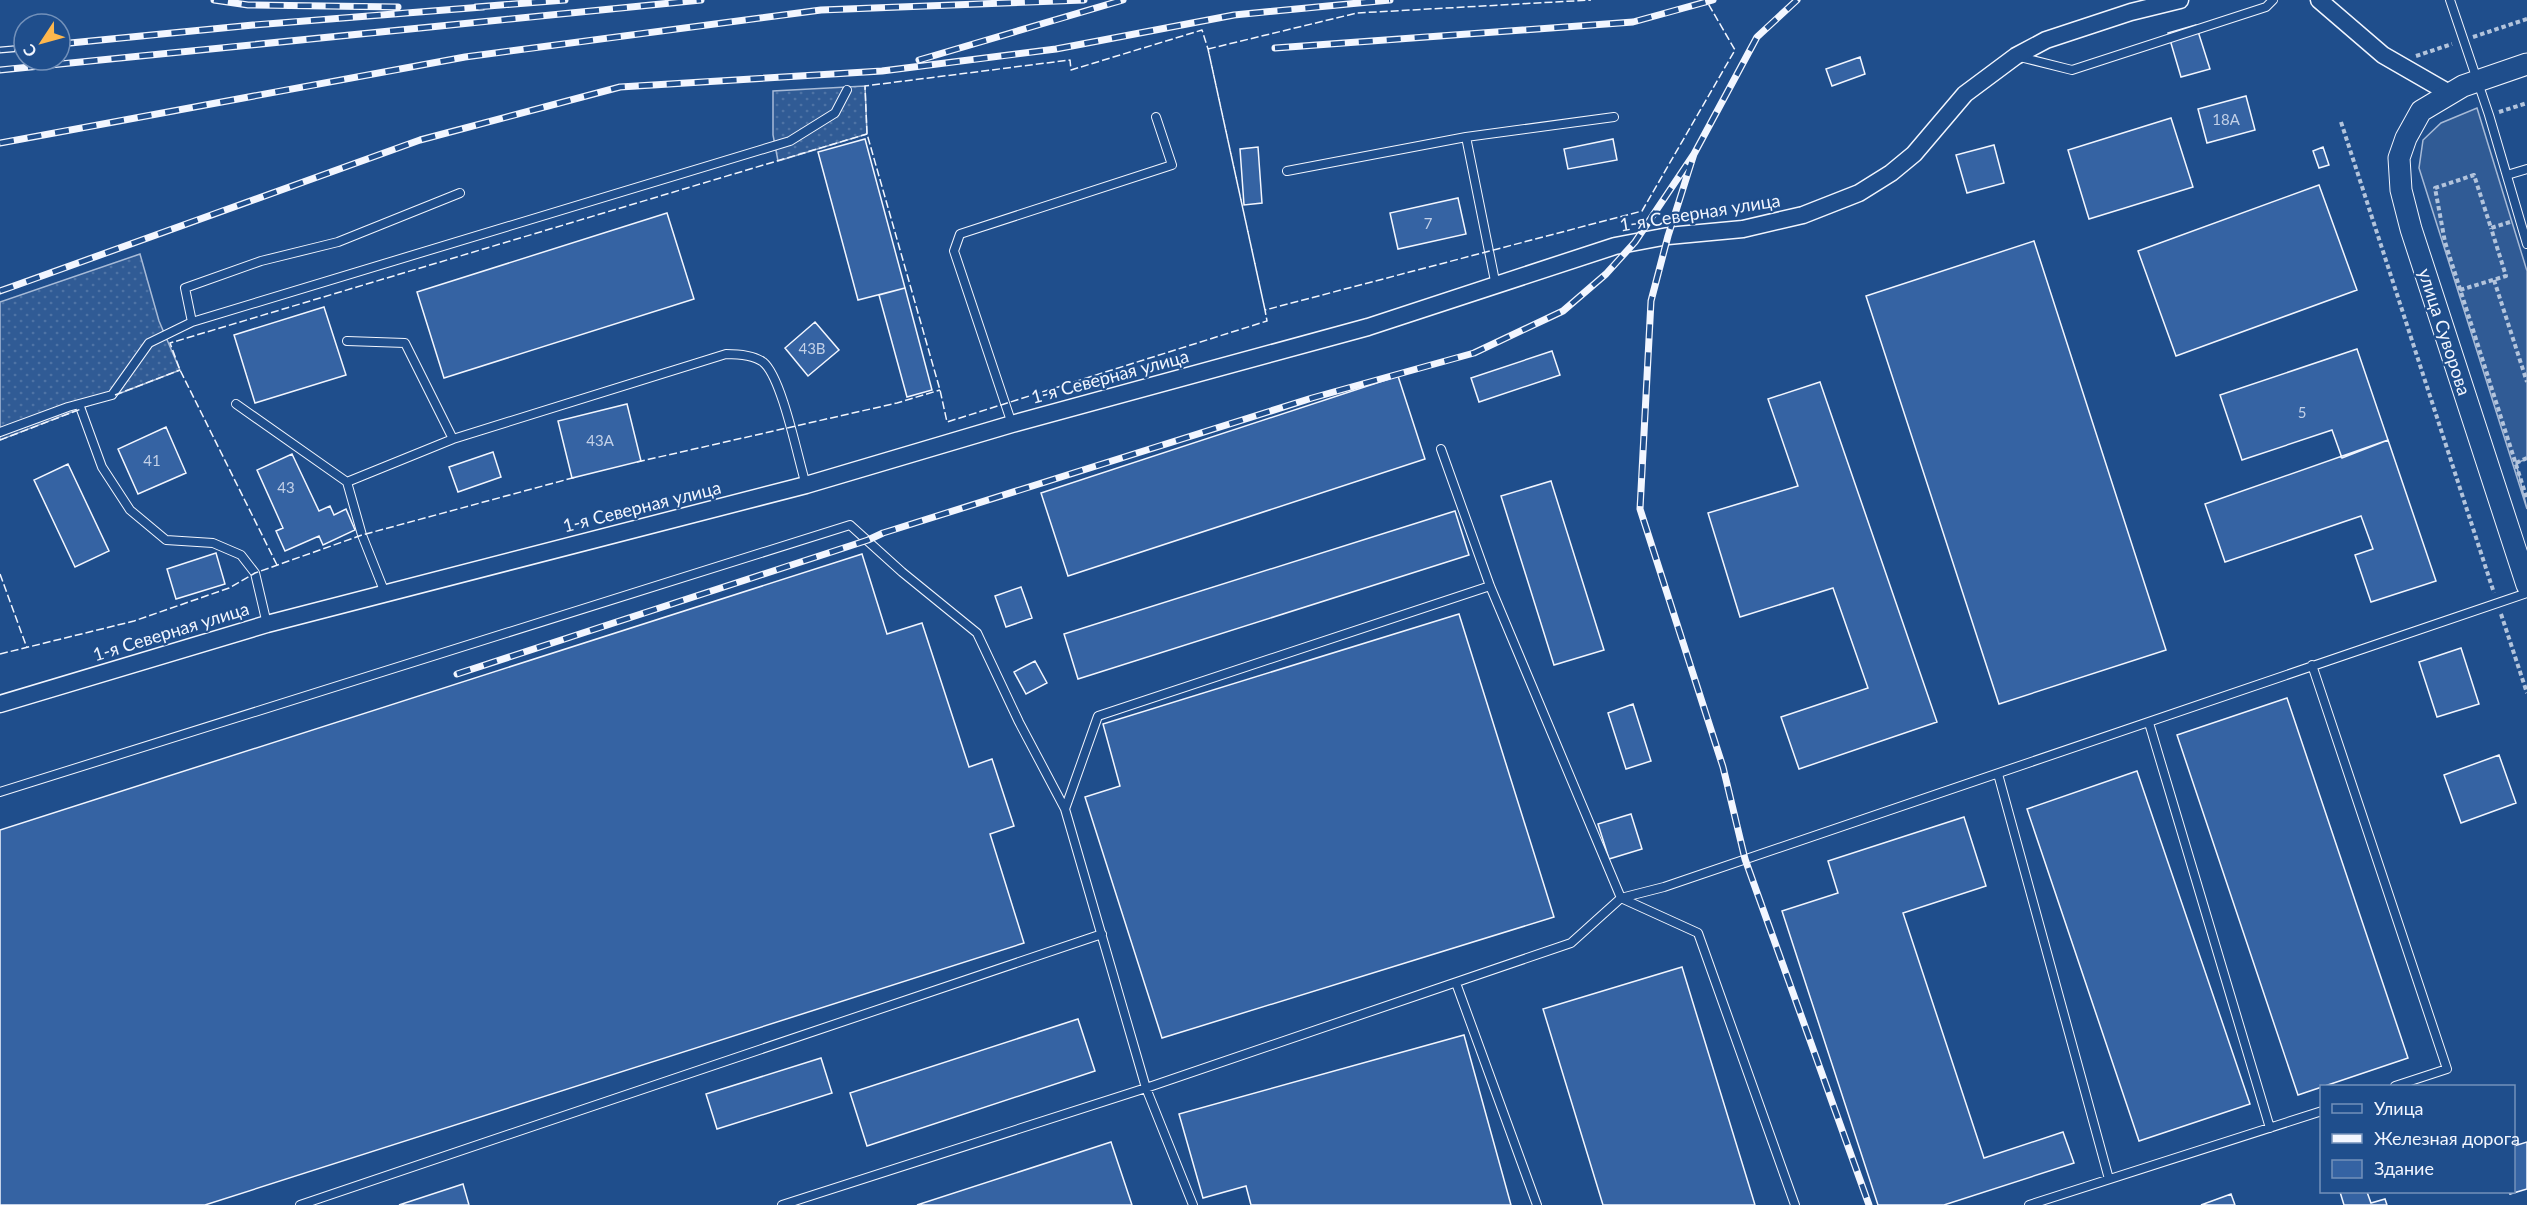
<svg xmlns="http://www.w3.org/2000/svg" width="2527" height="1205" viewBox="0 0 2527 1205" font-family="Lato,sans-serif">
  <defs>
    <pattern id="grass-dots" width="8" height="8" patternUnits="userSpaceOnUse" patternTransform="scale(1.5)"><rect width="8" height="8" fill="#305b95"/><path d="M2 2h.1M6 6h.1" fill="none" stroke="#4e73a5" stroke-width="1.8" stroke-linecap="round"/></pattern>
  </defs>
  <rect width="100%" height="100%" fill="#1f4e8c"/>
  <path fill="url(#grass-dots)" stroke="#a8bbd7" stroke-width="1.5" d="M865,86L867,134L778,161L773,135V91Z
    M140,254L159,321L180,370L0,440V302Z"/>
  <path fill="#305b95" stroke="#a8bbd7" stroke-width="1.5" d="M2477,108L2527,271V459L2516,463L2527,509L2419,168L2423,140L2441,123Z"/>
  <path fill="#3563a3" stroke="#f2f6ff" stroke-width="1.5" d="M2196,25L2210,69L2181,77L2168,33Z
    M1860,57L1865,74L1832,86L1826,69Z
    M2246,96L2255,130L2207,143L2198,109Z
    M2171,118L2193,187L2089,219L2068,150Z
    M865,139L905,288L858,300L818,152Z
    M1613,139L1617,160L1568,169L1564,149Z
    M1994,145L2004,183L1967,193L1956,155Z
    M1258,147L1262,203L1244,205L1240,149Z
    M2323,147L2329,165L2319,168L2313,151Z
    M2319,185L2357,290L2176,356L2138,251Z
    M1458,198L1466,234L1398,249L1390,213Z
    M667,213L694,299L444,378L417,292Z
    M2034,241L2166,650L1999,704L1866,296Z
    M905,288L932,390L907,397L879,295Z
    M324,307L346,375L255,403L234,335Z
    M815,322L839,350L808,376L785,348Z
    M2357,349L2388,440L2342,458L2332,430L2242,460L2220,395Z
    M1552,351L1560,375L1479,402L1471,378Z
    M1398,376L1425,459L1068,576L1041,493Z
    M1820,382L1937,722L1799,769L1781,717L1868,688L1833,588L1740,617L1708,513L1798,486L1768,399Z
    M627,404L641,461L572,478L558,421Z
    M166,427L186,473L138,494L118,449Z
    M2388,440L2436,581L2371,602L2355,555L2373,549L2361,516L2225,562L2205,504Z
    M493,452L501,477L458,492L449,467Z
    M292,454L319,511L330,506L334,515L346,509L355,530L323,545L319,536L285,551L276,531L283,528L257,470Z
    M68,464L109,551L75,567L34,480Z
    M1551,481L1604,650L1554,665L1501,496Z
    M1455,511L1469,555L1078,679L1064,634Z
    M216,553L225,584L176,599L167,569Z
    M862,554L887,634L922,623L969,767L992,759L1014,826L990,834L1024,943L205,1205H0V830Z
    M1021,587L1032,618L1006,627L995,596Z
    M1459,614L1554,917L1162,1038L1085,797L1120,786L1103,724Z
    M2461,648L2479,704L2437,717L2419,662Z
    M1035,661L1047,683L1026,694L1014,672Z
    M2287,698L2408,1058L2298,1095L2177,735Z
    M1633,704L1651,761L1626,769L1608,713Z
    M2499,755L2516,803L2461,823L2444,775Z
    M2137,771L2250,1104L2139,1141L2027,809Z
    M1631,814L1642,849L1609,859L1598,824Z
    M1964,817L1986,886L1903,913L1984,1158L2063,1132L2074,1163L1944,1205H1878L1782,911L1838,893L1828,861Z
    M1682,967L1755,1205H1603L1543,1009Z
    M1078,1019L1095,1071L867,1146L850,1093Z
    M1464,1035L1511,1205H1251L1246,1186L1203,1198L1179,1114Z
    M821,1058L832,1093L717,1129L706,1094Z
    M1111,1142L1132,1205H917Z
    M2527,1142V1189L2510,1194L2509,1192H2514V1146Z
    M463,1184L469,1205H399Z
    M2340,1192H2367L2371,1203L2385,1199L2387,1205H2344Z
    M2231,1194L2235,1205H2201Z"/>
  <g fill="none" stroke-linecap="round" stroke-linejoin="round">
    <g stroke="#f2f6ff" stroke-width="10">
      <path id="service" d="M2450,0L2489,115L2527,244
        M2020,57L2072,70L2266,7L2273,0
        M1466,137L1614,117
        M1287,171L1466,137L1496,286
        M2507,175L2527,169
        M192,322L790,141L835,113L847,90
        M347,341L405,343L453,439
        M79,404L102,467L130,510L166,540L213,543L241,555L255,573L267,624
        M236,404L347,482
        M1012,424L954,251L960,234L1172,165L1156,117
        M0,432L68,407L112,395L149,343L192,322L185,288L261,261L338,242L460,193
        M1441,449L1490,586L1621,898L1664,887L2527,593
        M385,593L362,535L347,482L453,439L726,354C738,354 753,355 763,362C782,377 798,459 806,485
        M2312,665L2447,1069L2395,1086
        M2149,723L2270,1128
        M1998,774L2109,1179
        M0,792L850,525L902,572L977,633L1019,722L1065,809
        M1456,983L1537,1205
        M300,1205L1102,934
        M782,1205L1146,1088L1571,943L1621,898L1698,933L1795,1205
        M1193,1205L1146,1088L1065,809L1098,716L1490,586
        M2029,1205L2322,1111"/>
    </g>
    <g stroke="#f2f6ff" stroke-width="19">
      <path id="minor" d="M2319,0L2383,55L2449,93
        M0,704L267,624L806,485L1012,424L1368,327L1615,246L1668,236L1743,229L1803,215L1859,193L1891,173L1914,154L1965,94L2016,56L2046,40L2131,12L2180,0"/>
    </g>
    <g stroke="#f2f6ff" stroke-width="23">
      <path id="tertiary" d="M2527,64L2463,86L2421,111L2406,138L2399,158L2401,190L2411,229L2527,585"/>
    </g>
    <path stroke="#b3c4dc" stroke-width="4" stroke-dasharray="4.5 3" stroke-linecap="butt" d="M2473,37L2527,19
      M2416,56L2452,44
      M2499,112L2527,103
      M2341,122L2494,593
      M2510,222L2491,228L2474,175L2435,188L2445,242L2527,499
      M2494,280L2527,382
      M2460,290L2506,276L2491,228
      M2516,463L2527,458
      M2501,614L2527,693"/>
    <use href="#service" stroke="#1f4e8c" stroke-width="8"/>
    <use href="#minor" stroke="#1f4e8c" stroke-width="16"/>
    <use href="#tertiary" stroke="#1f4e8c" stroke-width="21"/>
    <g stroke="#f2f6ff" stroke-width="7">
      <path id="rail" d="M214,0L248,5L398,7
        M1797,0L1757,37L1694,154L1668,236L1651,301L1640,509L1723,767L1745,859L1869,1205
        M476,7L565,0
        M60,44L253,25L483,7
        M1275,48L1633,22L1713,0
        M0,50L24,48
        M919,60L1123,0
        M0,70L701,0
        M0,143L465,57L821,10L1084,0
        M0,291L420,140L620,87L882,71L1056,49L1234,15L1390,0
        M457,674L868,540L883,533L1312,398L1474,353L1563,311L1606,274L1635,242L1694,154"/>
    </g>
    <use href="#rail" stroke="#1f4e8c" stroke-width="4.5" stroke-dasharray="14" stroke-linecap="butt"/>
    <path stroke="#f2f6ff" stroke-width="1.5" stroke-dasharray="8 3" stroke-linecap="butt" d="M1208,49L1265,310L1267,321L947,422L940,390L867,134L865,86L1070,60L1071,70L1202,30L1208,49L1265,310L1642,211L1735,50L1706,0
      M1208,49L1357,13L1591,0
      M115,395L180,370
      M0,440L81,409
      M637,462L897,403L940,390
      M277,565L180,370L170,343L867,134
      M0,574L27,648
      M0,654L134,621L229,588L255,573L362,535L576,477"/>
  </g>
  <g text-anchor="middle" stroke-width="4.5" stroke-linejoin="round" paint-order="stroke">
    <g font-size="15" fill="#c3d1e8">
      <text x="2226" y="125">18А</text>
      <text x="1428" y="229">7</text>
      <text x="812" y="354">43В</text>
      <text x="2302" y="418">5</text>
      <text x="600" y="446">43А</text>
      <text x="152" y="466">41</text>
      <text x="286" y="493">43</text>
    </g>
    <g font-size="18" fill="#f2f6ff" stroke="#1f4e8c">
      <text transform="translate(1700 213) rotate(-9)" y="6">1-я Северная улица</text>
      <text transform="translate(2444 332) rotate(72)" y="6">улица Суворова</text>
      <text transform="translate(1110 377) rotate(-15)" y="6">1-я Северная улица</text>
      <text transform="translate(642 507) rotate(-14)" y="6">1-я Северная улица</text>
      <text transform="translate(171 632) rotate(-17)" y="6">1-я Северная улица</text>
    </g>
  </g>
  <rect x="2320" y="1085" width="195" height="108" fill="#1f4e8c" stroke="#7391ba" stroke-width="1.5"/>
  <rect x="2332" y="1104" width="30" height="9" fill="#1f4e8c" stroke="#7391ba" stroke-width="1.5"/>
  <text x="2374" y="1115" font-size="18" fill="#f2f6ff">Улица</text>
  <rect x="2332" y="1134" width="30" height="9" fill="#f2f6ff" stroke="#7391ba" stroke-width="1.5"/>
  <text x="2374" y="1145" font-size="18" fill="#f2f6ff">Железная дорога</text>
  <rect x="2332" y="1160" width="30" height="18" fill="#3563a3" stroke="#7391ba" stroke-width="1.5"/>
  <text x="2374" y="1175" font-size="18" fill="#f2f6ff">Здание</text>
  <g transform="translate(42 42) rotate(234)"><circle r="28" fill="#1f4e8c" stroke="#7391ba" stroke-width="1.5"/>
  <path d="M0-4.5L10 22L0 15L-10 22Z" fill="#ffb74d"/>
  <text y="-9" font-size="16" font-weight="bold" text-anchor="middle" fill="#f2f6ff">С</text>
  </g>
</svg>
